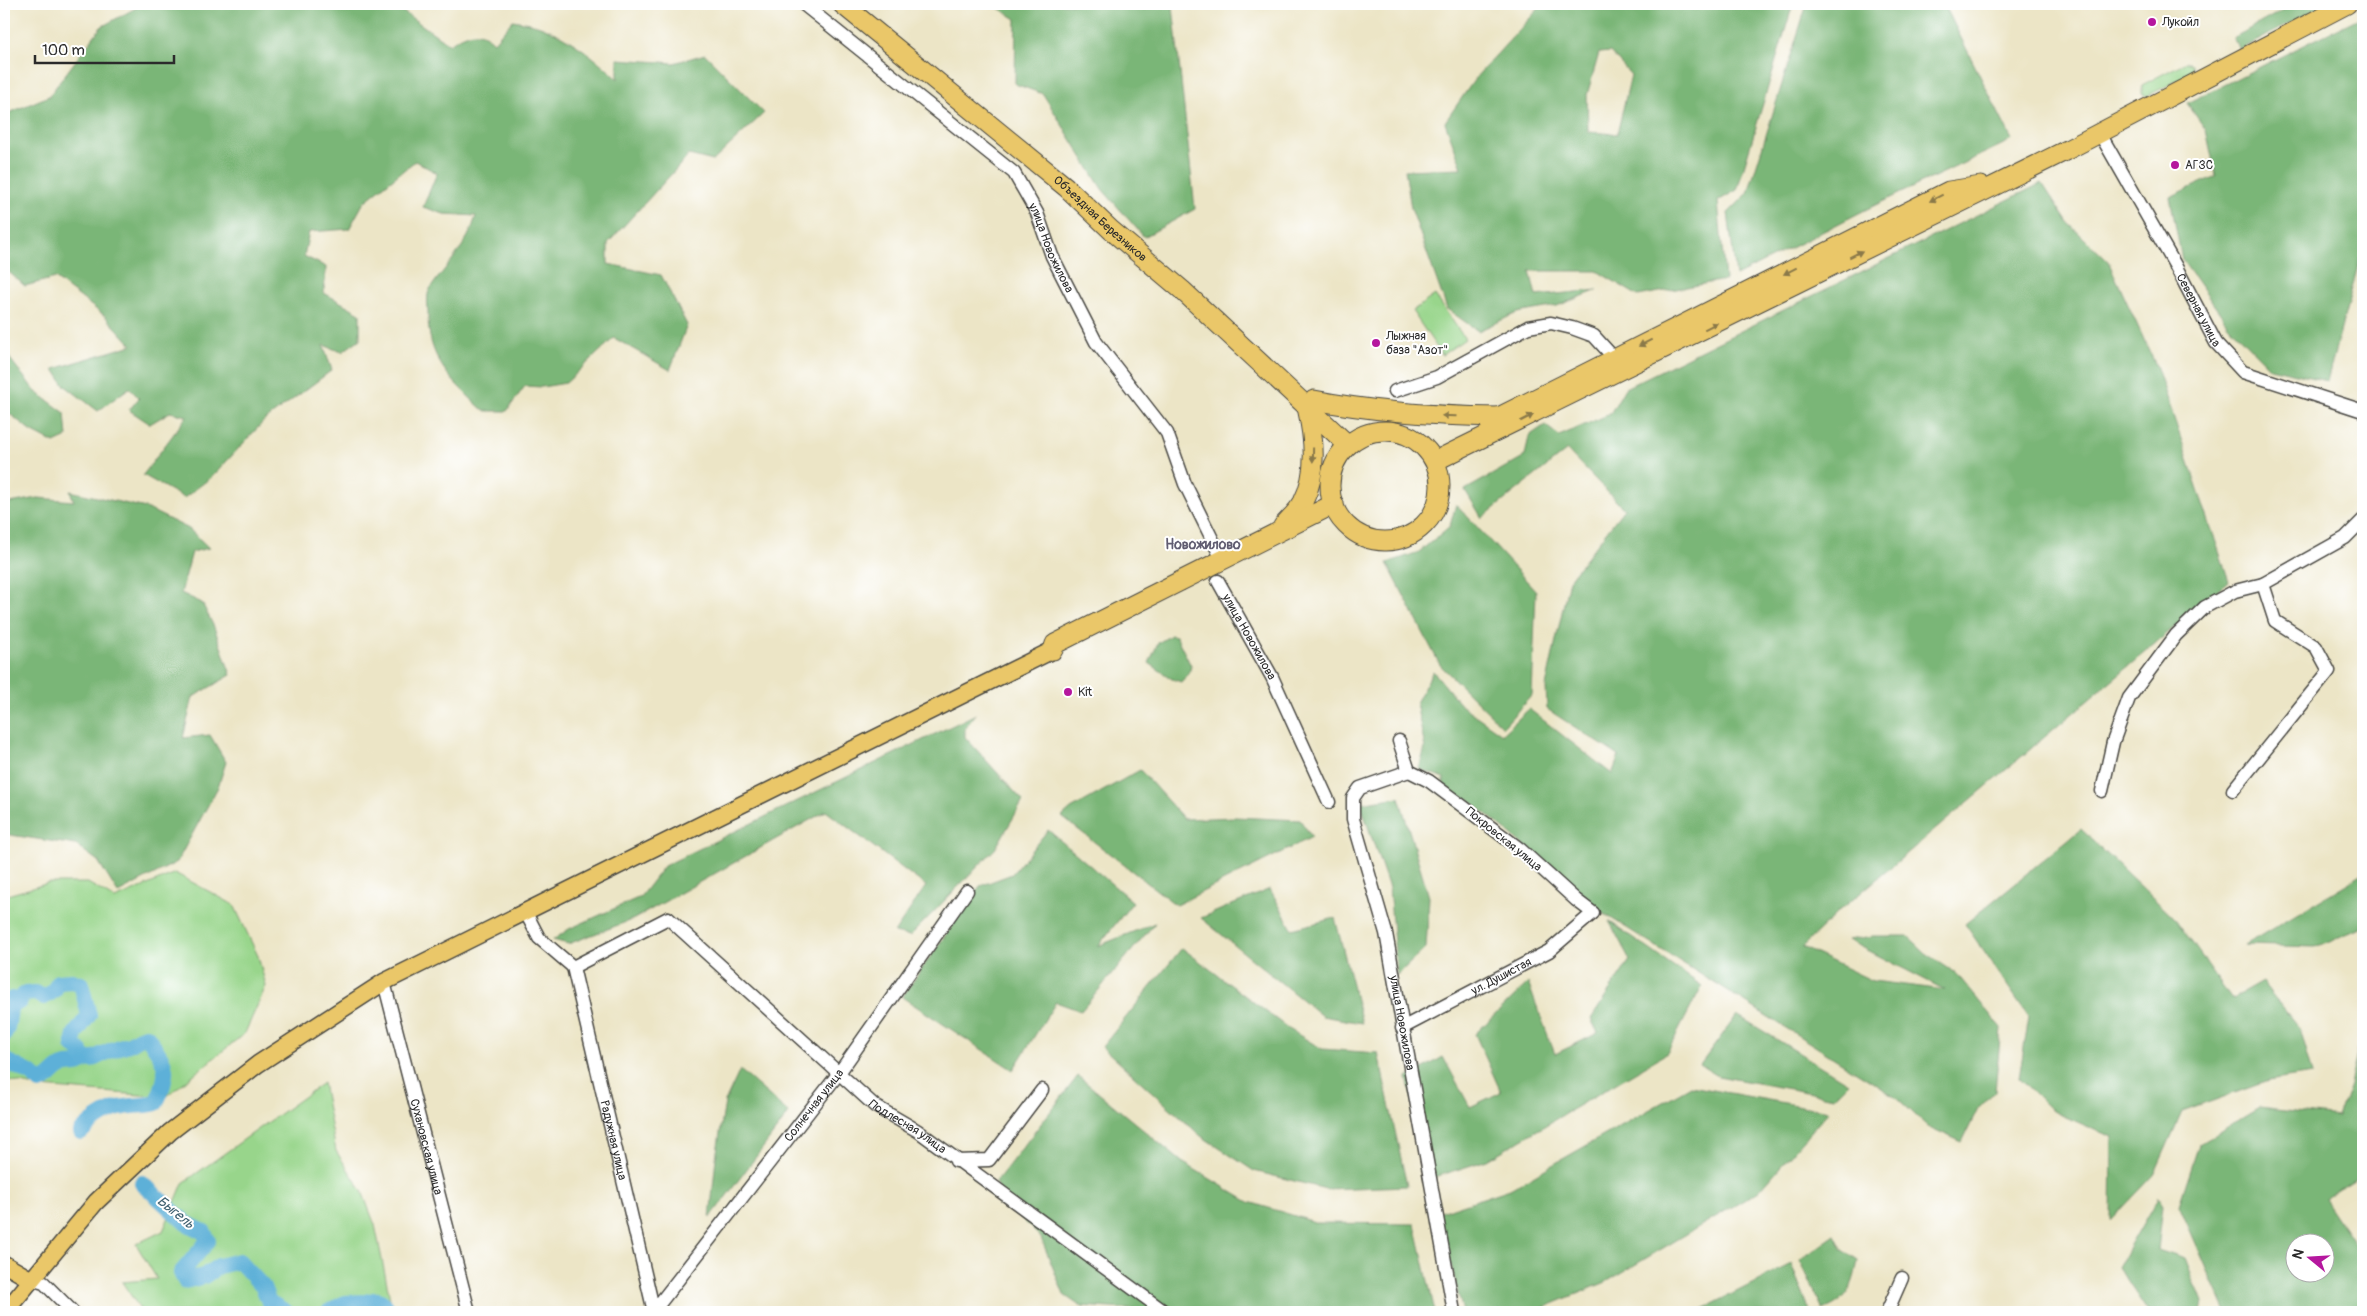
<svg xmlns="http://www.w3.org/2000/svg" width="2367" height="1316" viewBox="0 0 2367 1316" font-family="Pangolin,sans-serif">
  <rect width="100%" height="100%" fill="#fff"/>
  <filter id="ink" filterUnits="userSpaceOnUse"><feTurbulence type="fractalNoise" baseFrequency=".02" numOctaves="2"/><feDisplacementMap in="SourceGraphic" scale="10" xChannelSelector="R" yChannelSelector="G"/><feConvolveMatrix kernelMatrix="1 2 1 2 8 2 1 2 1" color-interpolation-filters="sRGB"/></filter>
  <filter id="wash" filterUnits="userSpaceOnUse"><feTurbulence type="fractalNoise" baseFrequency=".0096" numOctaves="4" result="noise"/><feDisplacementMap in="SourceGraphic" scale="20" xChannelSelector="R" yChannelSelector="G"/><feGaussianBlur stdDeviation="1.12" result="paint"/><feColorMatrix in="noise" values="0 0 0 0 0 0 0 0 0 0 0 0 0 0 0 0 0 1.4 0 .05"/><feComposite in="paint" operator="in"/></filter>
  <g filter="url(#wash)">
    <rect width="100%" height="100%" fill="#ece5c6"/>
    <path fill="#98d58b" stroke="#62805b" d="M2186,62L2192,64V73L2147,96L2142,94V85Z
      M1435,295L1465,339L1442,355L1412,311Z
      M175,873L234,905L258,956L266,986L245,1033L166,1097L41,1087L4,1080V896L49,883H88L115,899Z
      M323,1083L336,1151L362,1191L375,1225L391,1304L397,1312H142L122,1282L157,1279L136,1244L163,1231L183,1183Z"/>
    <path fill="#7ab677" stroke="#527051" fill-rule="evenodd" d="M143,4H392L449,44C466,34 478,26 494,42L513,20C522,22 532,23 540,26C568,36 597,59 618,79V59L674,63L705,54L764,113L713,161L689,155L608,243V264L661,275L687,325L670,370L614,338L566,383L542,387L525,386L507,411H484C451,380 427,360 428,312C428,305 426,295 430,289C447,264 468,246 476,216L444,214L423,207L437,173L415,161L364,202L349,229L309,232L304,256L326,267L324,293L360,313V339L342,352L323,345L332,370L264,421L213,476L184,498L143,475L187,416L170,412L150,424L129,410L139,398L129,388L98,411L64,385L54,369L132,345L105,316L55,278L25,286L4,268V115L49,96L101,27Z
      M992,4H1175L1173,7L1195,209L1144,237L1102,189L1043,94L1015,84L1016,19Z
      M1582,4H1793L1737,190L1718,201L1725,280L1638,296L1597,271H1530L1536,296L1598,290L1557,306L1517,313L1478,331L1447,309L1411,208L1405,170L1462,168L1445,122L1477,76L1542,5ZM1610,52L1631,75L1617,134L1588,132L1587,95L1599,53Z
      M1807,4H1944L2012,140L1865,210L1736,276L1728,213L1748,193Z
      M2294,4H2326L2240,50L2233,38Z
      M2363,16V247L2327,381L2270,368L2229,326L2182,260L2170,197L2216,176L2206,130L2187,103Z
      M2042,183L2068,223L2108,261L2157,368L2229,581L1838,912L1802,947L1873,981L1945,990L1848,940L1873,936H1908L1926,953L1956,973L2001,1028L1995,1091L1978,1109L1962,1142L1927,1126L1896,1097L1571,893L1553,870L1467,798L1444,794V778L1419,769L1425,748L1416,703L1433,671L1462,706L1502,734L1529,709L1612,774L1619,756L1547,709L1546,686L1569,580L1624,509L1567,450L1482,518L1465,490L1525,456L1529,436L1545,425L1559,436L1610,414L1625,388Z
      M4,351L35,391L65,413L67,437L54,443L31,431L4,409Z
      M70,491L146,508L189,529L209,548L192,552L181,593L202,603L214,627L231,675L193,697L183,738L210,735L226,762L218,787L177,862L118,893L98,861L76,845L4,834V504L38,498L74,501Z
      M1456,504L1536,591L1532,695L1503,727L1440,665L1387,563L1419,552L1450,526Z
      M1171,635L1176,636L1191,666L1189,673L1181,682L1172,679L1149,663L1158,643Z
      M976,714L965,727V737L1023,801L995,849L910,936L894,933L926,886L826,811L634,919L568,944L553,940L569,929L640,897L664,866Z
      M1140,770L1184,819L1234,817L1300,820L1312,837L1176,905L1062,817L1071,809Z
      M1399,797L1429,897L1426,948L1397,975L1389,888L1360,803Z
      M2081,829L2176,920L2232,999L2262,982L2299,1028L2312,1074L2268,1081L2182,1112L2154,1175L2111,1220L2112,1137L2052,1111L2019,1078L2029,1017L1965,924Z
      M1048,830L1133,902L1098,946L1155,923L1081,1011L1056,1002L1013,1070L902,997L980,886L1012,874Z
      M2363,874V927L2315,947L2245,945Z
      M1270,889L1292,929L1335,918L1362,1023L1322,1016L1201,918Z
      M1609,921L1702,986L1667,1053L1487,1160L1432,1178L1407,1078L1443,1057L1470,1107L1501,1092L1475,1034L1528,983L1555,1054L1598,1033L1591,1019L1630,960Z
      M1182,948L1289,1029L1322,1049L1378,1053L1407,1186L1326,1189L1254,1171L1201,1136L1102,1047Z
      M1737,1015L1848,1083L1834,1097L1718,1076L1700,1065Z
      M2362,1033L2363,1174L2324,1199L2363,1257V1312H2226L2179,1205L2199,1144L2259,1108L2338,1117L2350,1084ZM2294,1244H2324V1274H2294Z
      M740,1070L789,1113L710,1218L716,1158L725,1102Z
      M1078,1076L1182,1162L1249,1202L1318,1223L1415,1224L1435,1312H1133L1139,1310L1080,1306L1064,1295L1041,1238L1011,1207L995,1183Z
      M1691,1086L1829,1111L1759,1191L1606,1282L1533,1312H1463L1438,1213L1510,1189Z
      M2158,1197L2163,1205L2158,1250L2185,1259L2203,1303L2201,1312H2148L2118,1267Z
      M1835,1235L1843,1250L1858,1260C1853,1286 1849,1300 1823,1310L1800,1260Z
      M1791,1264L1810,1312H1697Z"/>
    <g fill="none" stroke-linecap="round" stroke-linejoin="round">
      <path stroke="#5db0d8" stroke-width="16" d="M4,1035C10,1026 8,1011 12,999L19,1002L24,994L35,993L44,997L54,991L58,982L72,981L81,984L89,1015L75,1034L73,1045L81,1051L82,1056L91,1060C104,1053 115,1048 129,1044C136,1041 139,1036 147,1036C166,1064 172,1069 156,1103C145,1106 136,1105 125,1107C108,1109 93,1120 81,1132
        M4,1060L32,1074L40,1082C51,1079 55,1068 63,1066C74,1063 76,1067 87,1059
        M142,1183L186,1223L204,1232L208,1241L181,1273L185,1281L204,1276L219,1266L239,1261L263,1287L269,1302L286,1312
        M366,1302C375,1299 380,1298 386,1306L385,1312
        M328,1312L345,1303L366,1302L372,1312"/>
    </g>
  </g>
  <g filter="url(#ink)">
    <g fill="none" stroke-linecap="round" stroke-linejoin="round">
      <g stroke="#484742" stroke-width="15">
        <g id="minor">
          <path id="s1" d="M803,4L1014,173L1037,213L1052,256L1096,342L1167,433L1185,484L1220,555"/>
          <path id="s2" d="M2099,132L2175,265L2216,343L2243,372L2363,411"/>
          <path d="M1395,391L1437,377L1528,327L1551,323L1572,328L1594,336L1615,359"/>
          <path id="s3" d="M1218,581L1272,677L1329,802"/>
          <path d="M1399,741L1409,771"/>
          <path id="s4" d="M1409,771L1360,788L1353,798V819L1386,933L1454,1312"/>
          <path d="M2233,790L2329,671L2316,647L2275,621L2263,584"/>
          <path d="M2102,791L2113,742L2129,698L2176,635L2205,607L2235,591L2263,584L2345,538L2363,520"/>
          <path d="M525,911L539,938L573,967"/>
          <path id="s5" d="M573,967L668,918L875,1106L918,1131L1165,1312"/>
          <path id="s6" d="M573,967L654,1312"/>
          <path id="s7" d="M384,982L469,1312"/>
          <path id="s8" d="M1402,1028L1549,951L1593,913L1576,900L1520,849L1429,781L1409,771"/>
          <path d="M956,1161L989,1160L1042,1090"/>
          <path d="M30,1279L44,1283L73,1312"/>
          <path id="s9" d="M653,1312L839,1073L967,891"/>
          <path d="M1887,1312L1902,1278"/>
        </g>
      </g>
      <g stroke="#484742" stroke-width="19">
        <path id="major" d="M4,1264L30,1279
          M5,1312L96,1202L170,1132L258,1064L384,982L1053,650"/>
      </g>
      <g stroke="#484742" stroke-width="21">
        <g id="highway">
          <path id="s10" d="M842,4L1066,187L1111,230L1182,290L1348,445"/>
          <path d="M1314,400C1375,412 1436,416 1498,417"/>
          <path d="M1489,422L1949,191L1981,186"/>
          <circle cx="1385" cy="486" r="55"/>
          <path d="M1435,461L2065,151L2347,4"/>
          <path d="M1283,526C1289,519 1298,511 1303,502C1318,472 1314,438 1307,407"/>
          <path d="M1053,650L1055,644L1334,504"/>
        </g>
      </g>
      <use href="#minor" stroke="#fff" stroke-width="12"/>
      <use href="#major" stroke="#eac769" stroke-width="16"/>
      <use href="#highway" stroke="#eac769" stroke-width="19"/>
    </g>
    <defs><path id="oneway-solid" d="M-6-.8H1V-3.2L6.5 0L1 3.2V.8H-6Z" transform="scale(1.25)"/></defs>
    <g fill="#8a794a">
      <use href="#oneway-solid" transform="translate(1936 198) rotate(153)"/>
      <use href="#oneway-solid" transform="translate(1856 254) rotate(-26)"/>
      <use href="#oneway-solid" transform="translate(1790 271) rotate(153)"/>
      <use href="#oneway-solid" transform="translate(1711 326) rotate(-26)"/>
      <use href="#oneway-solid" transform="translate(1645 343) rotate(153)"/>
      <use href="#oneway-solid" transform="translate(1449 416) rotate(-179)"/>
      <use href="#oneway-solid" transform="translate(1527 418) rotate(-27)"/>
      <use href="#oneway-solid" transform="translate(1313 455) rotate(91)"/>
    </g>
  </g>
  <g fill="#b5179e" stroke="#fff" stroke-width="2">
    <circle cx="2152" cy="22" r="5"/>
    <circle cx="2175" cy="165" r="5"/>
    <circle cx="1376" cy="343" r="5"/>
    <circle cx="1068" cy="692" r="5"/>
  </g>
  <g text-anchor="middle" stroke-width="4" stroke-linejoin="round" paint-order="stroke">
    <g font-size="12" fill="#2b2b2b" stroke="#fff" text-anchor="start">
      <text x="2162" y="26">Лукойл</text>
      <text x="2185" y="169">АГЗС</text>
      <text x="1386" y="340">Лыжная<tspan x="1386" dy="14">база "Азот"</tspan></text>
      <text x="1078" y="696">Kit</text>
    </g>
    <g font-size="12" fill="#2b2b2b" stroke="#fff">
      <text dy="4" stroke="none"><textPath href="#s10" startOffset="336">Объездная Березников</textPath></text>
      <text dy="4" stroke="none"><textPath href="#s1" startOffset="354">улица Новожилова</textPath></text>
      <text dy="4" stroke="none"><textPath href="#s2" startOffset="204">Северная улица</textPath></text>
      <text dy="4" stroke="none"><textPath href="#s3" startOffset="64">улица Новожилова</textPath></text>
      <text transform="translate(1504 839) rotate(39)" y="4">Покровская улица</text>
      <text dy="4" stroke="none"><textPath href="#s8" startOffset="112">ул. Душистая</textPath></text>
      <text dy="4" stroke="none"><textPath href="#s4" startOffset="295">улица Новожилова</textPath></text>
      <text dy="4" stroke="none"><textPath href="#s9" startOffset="262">Солнечная улица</textPath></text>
      <text dy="4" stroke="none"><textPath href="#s5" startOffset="425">Подлесная улица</textPath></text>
      <text dy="4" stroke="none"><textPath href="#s6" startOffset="178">Радужная улица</textPath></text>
      <text dy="4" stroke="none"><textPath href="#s7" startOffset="170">Сухановская улица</textPath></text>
    </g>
    <g font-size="14" font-weight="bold" fill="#605c71" stroke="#fff">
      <text x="1203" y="549">Новожилово</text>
    </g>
    <g font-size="14" font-style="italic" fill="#3f6070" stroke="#fff">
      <text transform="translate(176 1212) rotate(39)" y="5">Быгель</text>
    </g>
  </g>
  <rect width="2367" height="1316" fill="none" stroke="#fff" stroke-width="20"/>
  <g transform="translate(2310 1258) rotate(288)"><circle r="24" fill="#ffffff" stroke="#aaaaaa"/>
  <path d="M0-4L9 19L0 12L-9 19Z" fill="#b5179e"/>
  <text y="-8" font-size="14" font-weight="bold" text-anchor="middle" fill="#2b2b2b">N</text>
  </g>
  <path d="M35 55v8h139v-8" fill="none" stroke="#2b2b2b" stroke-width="2.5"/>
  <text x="42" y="55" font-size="15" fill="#2b2b2b" stroke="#ffffff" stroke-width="4" paint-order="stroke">100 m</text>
</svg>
